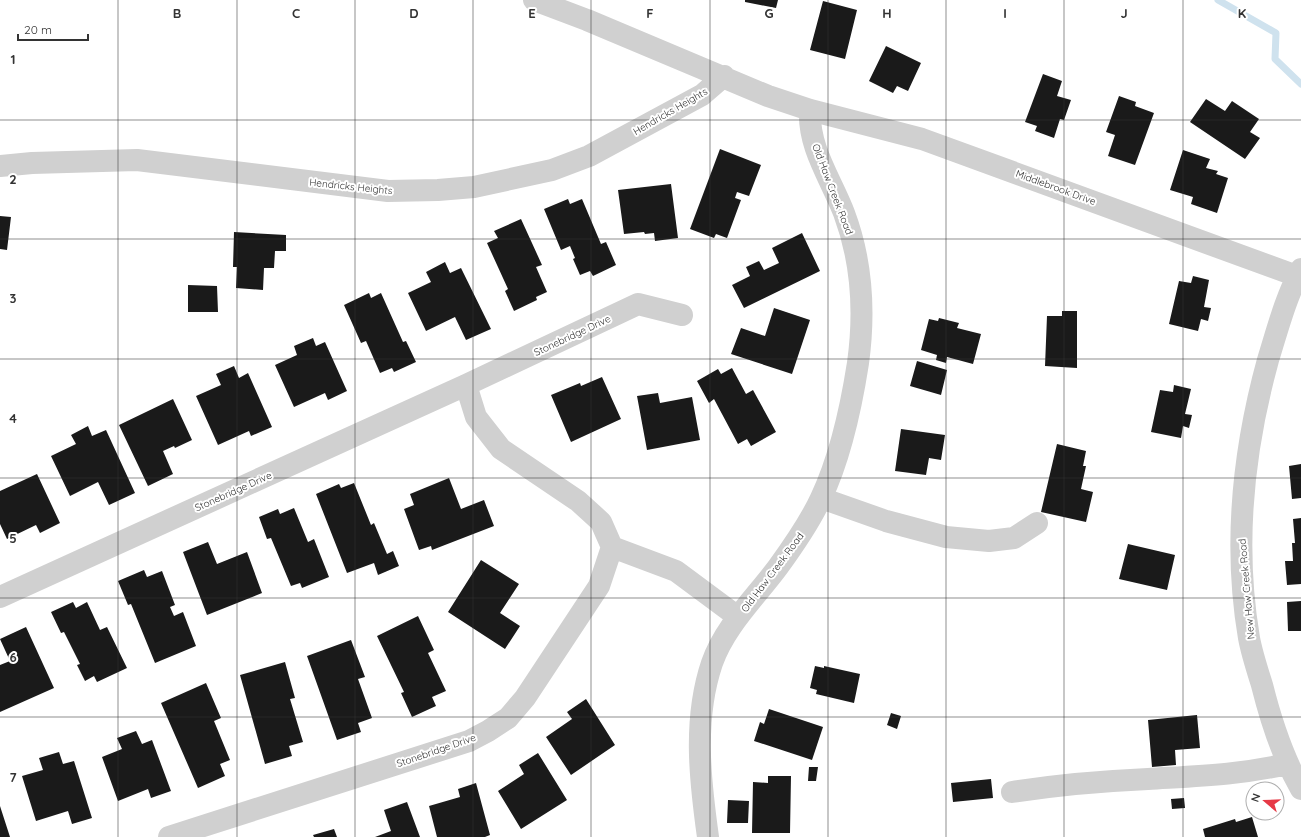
<svg xmlns="http://www.w3.org/2000/svg" width="1301" height="837" viewBox="0 0 1301 837" font-family="Quicksand,sans-serif">
  <rect width="100%" height="100%" fill="#fff"/>
  <g fill="none" stroke-linecap="round" stroke-linejoin="round">
    <path stroke="#cfe2ee" stroke-width="7" d="M1218,0L1276,33L1275,59L1301,84"/>
  </g>
  <path fill="#1a1a1a" d="M745,0H778L776,8L745,2Z
    M823,1L857,10L845,59L810,50Z
    M886,46L921,63L908,91L897,86L893,93L869,81Z
    M1043,74L1062,81L1057,96L1071,100L1064,120L1060,119L1054,138L1035,131L1037,126L1025,122Z
    M1119,96L1136,102L1135,106L1154,113L1135,165L1108,156L1115,135L1106,132Z
    M1206,99L1225,111L1232,101L1259,119L1250,132L1260,138L1245,159L1190,122Z
    M720,149L761,165L749,196L737,192L735,198L741,200L727,238L716,234L714,238L690,229Z
    M1183,150L1210,159L1206,168L1218,171L1216,174L1228,178L1217,213L1191,204L1193,197L1170,190Z
    M671,184L678,238L655,241L654,233L645,234L644,232L624,234L618,190Z
    M568,199L570,204L582,199L601,244L606,242L616,265L593,276L590,271L580,275L573,259L575,258L570,246L561,250L544,209Z
    M0,216L11,217L7,250L0,249Z
    M521,219L542,265L536,267L547,292L536,297L537,300L514,311L505,291L508,289L487,243L498,238L494,231Z
    M234,232L286,235V251H275L274,268H264L263,290L236,288L237,267H233Z
    M802,233L820,271L744,308L732,285L750,276L746,267L759,261L764,270L779,263L772,248Z
    M445,262L450,273L461,268L491,329L466,340L455,317L426,331L408,293L431,282L426,272Z
    M1193,276L1209,280L1204,307L1211,308L1208,321L1201,319L1198,331L1169,324L1179,281L1191,283Z
    M188,285L217,286L218,312H188Z
    M369,293L371,298L381,293L403,342L406,341L416,362L394,372L392,368L380,373L366,341L361,343L344,305Z
    M774,308L810,320L792,374L731,354L741,328L765,336Z
    M1062,311H1077V368L1045,366L1047,316H1062Z
    M939,318L959,323L957,328L981,334L973,364L947,357L946,363L936,360L937,355L921,350L929,319L938,321Z
    M313,338L316,346L325,342L347,391L328,400L325,393L294,407L275,365L297,355L294,346Z
    M917,361L947,370L941,395L910,386Z
    M234,366L239,378L248,373L272,427L251,436L249,431L218,445L196,396L221,385L216,374Z
    M732,368L746,394L753,390L776,432L751,446L747,439L738,444L714,399L709,403L697,381L718,369L721,374Z
    M602,377L621,419L571,442L551,395L580,383L581,386Z
    M1174,385L1191,389L1185,414L1192,415L1189,428L1183,426L1181,438L1151,432L1160,390L1173,392Z
    M658,393L660,403L692,397L700,440L647,450L637,396Z
    M173,399L192,440L175,448L174,446L163,451L173,474L148,486L119,425Z
    M88,426L92,436L106,430L135,493L109,505L98,482L70,496L51,456L76,444L71,435Z
    M901,429L945,435L941,460L929,458L926,475L895,471Z
    M1057,444L1086,451L1083,466H1086L1081,489L1093,492L1086,522L1041,512Z
    M1301,464V498L1292,499L1289,466Z
    M37,474L60,523L40,533L36,525L7,539L0,524V491Z
    M449,478L461,509L484,500L494,526L432,550L431,546L419,550L404,509L414,505L410,494Z
    M354,483L371,525L374,523L387,554L393,551L399,566L378,575L374,563L347,573L316,494L339,484L341,488Z
    M294,508L308,542L314,539L329,577L302,588L300,583L291,586L271,538L267,539L259,517L278,509L280,514Z
    M1301,518V584L1287,585L1285,561H1293L1292,543H1295L1293,519Z
    M208,542L217,564L247,552L262,593L207,615L183,552Z
    M1128,544L1175,555L1167,590L1119,579Z
    M481,560L519,584L500,613L520,626L505,649L448,612Z
    M144,570L147,577L162,571L175,605L170,607L174,616L183,612L196,646L155,663L131,604L128,605L118,581Z
    M1301,601V631H1288L1287,602Z
    M73,602L76,608L87,602L100,630L107,627L127,668L97,682L94,676L85,681L77,665L80,664L64,632L61,633L51,612Z
    M418,616L434,650L428,653L446,691L432,697L436,706L412,717L401,693L404,692L377,636Z
    M26,627L54,688L0,712V665L10,661L0,639Z
    M351,640L365,677L358,679L372,718L358,723L361,732L337,740L307,656Z
    M285,662L295,698L290,699L303,742L289,746L292,756L265,764L240,675Z
    M815,666L824,668V666L860,674L854,703L816,694L817,690L810,688Z
    M206,683L221,718L214,721L230,760L220,764L225,776L198,788L161,703Z
    M586,699L615,745L571,775L546,737L572,719L567,712Z
    M769,709L823,727L812,760L754,741L760,722L764,724Z
    M891,713L901,716L897,729L887,725Z
    M1197,715L1200,748L1175,750L1176,765L1152,767L1148,720Z
    M136,731L142,744L152,740L171,791L151,798L148,789L118,801L102,757L122,749L117,738Z
    M59,752L63,764L74,761L92,818L72,824L68,811L36,821L22,776L43,770L39,758Z
    M538,753L567,800L521,829L498,791L524,774L519,765Z
    M809,767H818L816,781H808Z
    M768,776H791L790,833H752L753,782L768,783Z
    M991,779L993,798L953,802L951,783Z
    M476,783L490,835L485,837H437L429,806L460,797L458,789Z
    M1184,798L1185,808L1172,809L1171,799Z
    M728,800L749,801L748,823H727Z
    M407,802L420,837H375L391,831L384,810Z
    M0,806L10,837H0Z
    M1252,817L1258,837H1205L1203,829L1235,819L1236,822Z
    M334,829L337,837H314L313,835Z"/>
  <g fill="none" stroke-linecap="round" stroke-linejoin="round">
    <path stroke="#d0d0d0" stroke-width="22" d="M534,0L587,20L768,96L810,110L922,139L1297,276
      M0,166L32,163L137,160L388,191L438,190L474,187L552,170L589,156L702,95L724,76
      M1301,269C1286,296 1277,331 1268,360C1243,451 1233,544 1249,638C1252,654 1257,669 1262,685C1271,721 1282,756 1301,789
      M466,385L476,417L501,449L578,501L601,522L612,547L676,571L738,617
      M821,498L886,521L946,537L989,541L1014,538L1037,523
      M0,597L466,385L638,304L682,315
      M1012,792C1057,785 1103,781 1148,779C1197,776 1239,775 1287,764
      M169,837L469,741L488,731L508,718L525,698L599,586L612,547
      M708,837C700,780 693,719 712,663C725,626 755,598 778,567C794,545 810,522 821,498C841,456 851,408 858,363C865,312 862,261 844,213C831,179 808,148 810,110"/>
  </g>
  <path fill="none" stroke="#333" stroke-width="1" stroke-opacity="0.55" d="M118,0V837M237,0V837M355,0V837M473,0V837M591,0V837M710,0V837M828,0V837M946,0V837M1064,0V837M1183,0V837M0,120H1301M0,239H1301M0,359H1301M0,478H1301M0,598H1301M0,717H1301"/>
  <g text-anchor="middle" stroke-width="4" stroke-linejoin="round" paint-order="stroke">
    <g font-size="10" fill="#333" stroke="#fff">
      <text transform="translate(670 111) rotate(-30)" y="4">Hendricks Heights</text>
      <text transform="translate(351 186) rotate(6)" y="4">Hendricks Heights</text>
      <text transform="translate(1056 187) rotate(20)" y="4">Middlebrook Drive</text>
      <text transform="translate(833 189) rotate(69)" y="4">Old Haw Creek Road</text>
      <text transform="translate(572 335) rotate(-25)" y="4">Stonebridge Drive</text>
      <text transform="translate(233 491) rotate(-24)" y="4">Stonebridge Drive</text>
      <text transform="translate(772 572) rotate(-53)" y="4">Old Haw Creek Road</text>
      <text transform="translate(1246 589) rotate(-95)" y="4">New Haw Creek Road</text>
      <text transform="translate(436 750) rotate(-19)" y="4">Stonebridge Drive</text>
    </g>
  </g>
  <g font-size="13" text-anchor="middle" font-weight="bold" fill="#333" stroke="#fff" stroke-width="4" stroke-linejoin="round" paint-order="stroke">
    <text x="177" y="18">B</text>
    <text x="296" y="18">C</text>
    <text x="414" y="18">D</text>
    <text x="532" y="18">E</text>
    <text x="650" y="18">F</text>
    <text x="769" y="18">G</text>
    <text x="887" y="18">H</text>
    <text x="1005" y="18">I</text>
    <text x="1124" y="18">J</text>
    <text x="1242" y="18">K</text>
    <text x="13" y="64">1</text>
    <text x="13" y="184">2</text>
    <text x="13" y="303">3</text>
    <text x="13" y="423">4</text>
    <text x="13" y="543">5</text>
    <text x="13" y="662">6</text>
    <text x="13" y="782">7</text>
  </g>
  <g transform="translate(1265 801) rotate(289)"><circle r="19" fill="#ffffff" stroke="#adadad"/>
  <path d="M0-3L7 15L0 10L-7 15Z" fill="#e63946"/>
  <text y="-6" font-size="11" font-weight="bold" text-anchor="middle" fill="#333333">N</text>
  </g>
  <path d="M18 34v6h70v-6" fill="none" stroke="#333333" stroke-width="2"/>
  <text x="24" y="34" font-size="12" fill="#333333" stroke="#ffffff" stroke-width="3" paint-order="stroke">20 m</text>
</svg>
